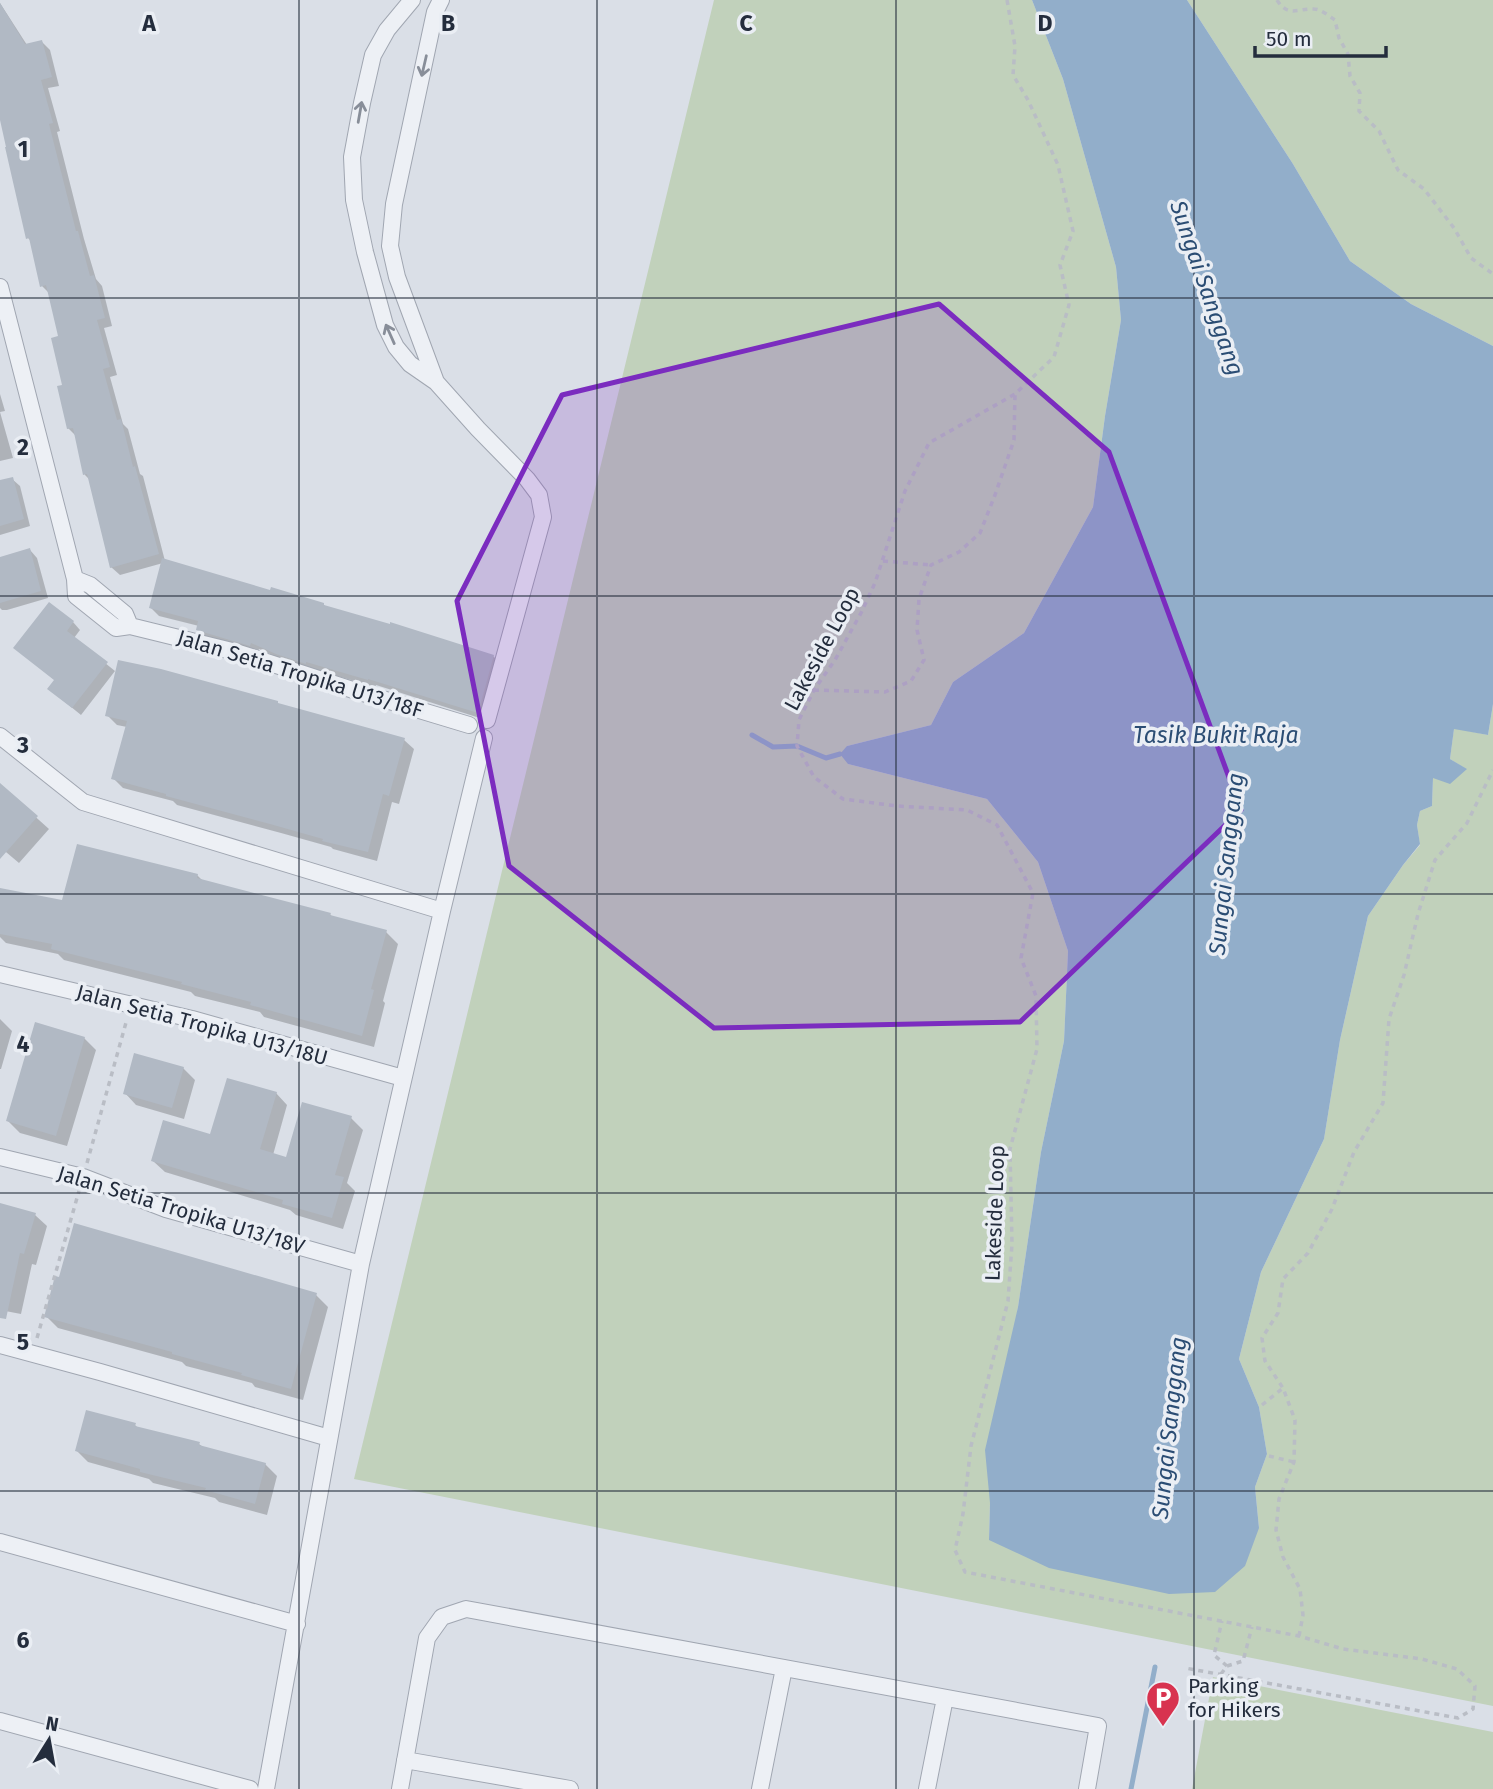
<svg xmlns="http://www.w3.org/2000/svg" width="1493" height="1789" viewBox="0 0 1493 1789" font-family="'Fira Sans',sans-serif">
  <rect width="100%" height="100%" fill="#dadfe7"/>
  <path fill="#c1d1bb" d="M714,0H1032L1063,79L1116,267L1121,320L1105,416L1093,507L1024,633L953,682L931,725L847,746L848,764L987,799L1038,862L1068,951L1064,1041L1041,1152L1018,1307L990,1503L989,1540L1259,1528L1255,1487L1267,1454L1259,1407L1239,1359L1261,1272L1324,1139L1340,1040L1368,916L1403,865L1420,845L1417,825L1420,811L1432,806L1433,778L1466,769L1450,759L1454,728L1488,735L1493,704V1706L354,1479Z
    M1187,0H1493V346L1411,304L1350,261L1293,164Z
    M1213,1677L1493,1732V1789H1192Z"/>
  <path fill="#92aeca" d="M1032,0H1187L1293,164L1350,261L1411,304L1493,346V704L1488,735L1454,729L1450,759L1467,769L1450,784L1433,778L1432,806L1420,811L1417,825L1420,844L1403,865L1368,916L1340,1040L1324,1139L1261,1272L1239,1359L1259,1407L1267,1454L1255,1487L1259,1528L1245,1566L1215,1592L1169,1594L1049,1568L989,1540L990,1503L985,1450L1018,1307L1041,1152L1064,1041L1068,951L1038,862L987,799L848,764L840,754L847,746L931,725L953,682L1024,633L1093,507L1105,416L1121,320L1116,267L1063,79Z"/>
  <path fill="#0003" d="M0,3L27,45L42,42L50,50L59,86L48,88L60,131L57,132L84,239L96,279L102,286L112,326L104,328L117,375L110,377L123,424L128,429L140,474L143,476L165,561L272,592L323,604L326,607L493,656L501,664L486,720L376,685L375,687L286,661L259,649L258,652L206,638L198,630L199,626L159,616L151,608L163,563L120,575L111,567L90,480L85,475L76,436L68,428L60,337L50,294L42,286L32,242L28,238L0,112Z
    M0,394L5,411L0,412L13,458L0,461Z
    M12,479L20,486L30,526L0,535V482Z
    M30,550L37,558L48,598L7,610H2L0,608V558Z
    M73,622L80,630L74,638L115,671L81,715L49,689L56,681L15,648Z
    M281,706L404,740L414,749L399,804L392,802L377,861L333,849L331,847L281,833L177,805L173,801L123,788L113,778L127,727L117,725L107,715Z
    M0,785L49,829L19,863L0,847Z
    M197,875L203,881L330,914L333,918L386,932L398,944L383,1001L385,1003L374,1047L264,1017L260,1012L195,996L191,992L64,960L58,954L6,943L0,937V902H63Z
    M0,1019L12,1031L1,1069H0Z
    M84,1038L96,1050L67,1146L20,1133L8,1121Z
    M183,1068L195,1080L184,1119L136,1105L125,1093Z
    M276,1093L287,1105L273,1155L287,1159L351,1118L363,1130L347,1183L355,1191L343,1229L296,1215L290,1210L165,1172L153,1161L212,1136Z
    M0,1205L35,1215L47,1226L36,1265L32,1264L21,1314L0,1310Z
    M60,1279L316,1295L328,1307L303,1400L255,1387L252,1383L186,1366L182,1362L58,1328L46,1316Z
    M135,1425L139,1429L199,1444L203,1447L265,1464L277,1476L267,1515L219,1502L215,1498L153,1483L149,1479L88,1462L77,1451Z"/>
  <g fill="none" stroke-linecap="round" stroke-linejoin="round">
    <path stroke="#92aeca" stroke-width="5" d="M752,735L773,747L797,746L826,758L840,754
      M1131,1789L1155,1667"/>
  </g>
  <path fill="#b1b9c4" d="M0,3L25,44L42,40L52,77L41,80L53,123L49,124L76,231H78L90,276L94,275L105,318L97,320L110,367L103,369L117,420L121,419L133,467L135,466L159,554L110,568L87,474L83,475L73,428L67,429L57,386L62,385L51,338L58,336L46,285L40,287L29,238L26,239L5,147H6L0,120Z
    M13,477L24,519L0,526V480Z
    M30,548L41,591L0,603V557Z
    M162,558L270,590L271,587L324,603V605L390,624V622L494,655L478,713L368,679V680L306,662V664L276,654L251,643L250,646L196,630L198,621L149,608Z
    M49,602L74,621L67,631L108,662L72,708L47,689L54,680L13,648Z
    M118,660L161,669L278,701V703L405,738L389,796L383,794L368,852L322,841L323,839L270,824L166,796V794L111,779L127,721L105,716Z
    M0,783L38,816L0,859Z
    M77,844L198,874L197,878L331,913L330,915L387,930L371,989L374,990L362,1036L250,1005L251,1002L181,984L182,982L51,949L52,944L0,934V888L62,900Z
    M35,1022L85,1037L56,1136L6,1121Z
    M134,1053L184,1067L172,1108L123,1094Z
    M227,1078L277,1092L260,1149L286,1157L302,1102L352,1116L335,1175L344,1177L332,1218L282,1204L283,1200L151,1161L163,1120L210,1134Z
    M0,1203L36,1213L24,1254L20,1253L6,1319L0,1318Z
    M74,1223L317,1293L291,1389L241,1375L242,1373L172,1354V1352L44,1317L55,1276L59,1277Z
    M86,1410L136,1423L135,1426L200,1442L199,1445L266,1463L255,1504L205,1490L206,1488L140,1472V1469L75,1451Z"/>
  <g fill="none" stroke-linecap="round" stroke-linejoin="round">
    <g stroke="#a0a6b1" stroke-width="18">
      <path id="minor" d="M412,0L387,30L373,55L362,103L352,157L354,200L365,252L385,325L396,347L410,364L436,382L478,429L527,479L539,495L543,517L487,720
        M0,287L75,579
        M436,382L397,277L390,246L394,204L435,12L441,0
        M75,579L90,585L125,614L130,626L116,628L76,596Z
        M130,626L236,652L356,691L469,725
        M0,736L83,802L442,911
        M0,974L192,1019L403,1078
        M0,1157L83,1177L166,1209L361,1264
        M0,1345L100,1372L329,1438
        M0,1542L297,1624
        M0,1721L250,1789
        M405,1760L570,1789
        M266,1789L361,1264L442,911L484,738
        M400,1789L427,1638L442,1617L466,1609L1098,1726L1087,1789
        M760,1789L784,1668
        M927,1789L945,1698"/>
    </g>
    <path stroke="#b9bdc5" stroke-width="3.5" stroke-dasharray="5 5" stroke-linecap="butt" d="M1007,0L1015,46L1013,75L1028,100L1058,165L1073,231L1060,265L1069,305L1054,357L1015,394L929,443L905,491L875,583L861,613L835,660L814,690L799,720L797,746L814,777L843,799L897,806L967,810L997,825L1033,893L1021,958L1036,996L1037,1049L1010,1149L1012,1244L1008,1301L971,1446L963,1514L955,1550L965,1572L1299,1636L1343,1649L1422,1659L1457,1669L1475,1686L1473,1709L1458,1718L1185,1668
      M1277,0C1288,18 1298,8 1314,9C1321,9 1329,16 1335,20L1339,38L1348,54L1350,76L1360,93L1359,111L1379,131L1398,170L1424,189L1454,228L1471,258L1493,274
      M883,561L931,565
      M814,690L885,692L911,681L924,660L917,630L919,599L931,565L959,552L980,533L995,495L1014,440L1015,394
      M87,1163L127,1019
      M37,1338L79,1191
      M1262,1405L1283,1388
      M1269,1456L1294,1462
      M1299,1636L1303,1615L1300,1589L1283,1557L1276,1530L1279,1499L1294,1462L1295,1420L1283,1388L1265,1361L1262,1338L1278,1313L1283,1279L1308,1253L1332,1209L1354,1152L1383,1103L1389,1019L1404,975L1418,914L1435,860L1467,823L1493,770
      M1227,1666L1243,1661L1252,1627
      M1221,1674L1227,1666L1214,1655L1222,1621"/>
    <use href="#minor" stroke="#edf0f5" stroke-width="16"/>
  </g>
  <defs><path id="oneway-shaft" d="M-6 0H5M1.5-3L5.5 0L1.5 3" fill="none" stroke-width="1.6" stroke-linecap="round" stroke-linejoin="round" transform="scale(1.75)"/></defs>
  <g stroke="#888e99">
    <use href="#oneway-shaft" transform="translate(424 66) rotate(103)"/>
    <use href="#oneway-shaft" transform="translate(360 112) rotate(-80)"/>
    <use href="#oneway-shaft" transform="translate(390 334) rotate(-114)"/>
  </g>
  <path fill="#7b2cbf" fill-opacity="0.2" stroke="#7b2cbf" stroke-width="5" stroke-linejoin="round" d="M939,304L1109,452L1241,810L1020,1022L714,1028L509,866L457,601L562,395Z"/>
  <path fill="none" stroke="#242d3d" stroke-width="2" stroke-opacity="0.55" d="M299,0V1789M597,0V1789M896,0V1789M1194,0V1789M0,298H1493M0,596H1493M0,894H1493M0,1193H1493M0,1491H1493"/>
  <defs>
    <g id="parking-pin" transform="scale(1.75)"><path d="M0 17L-7.5 6A9.5 9.5 0 1 1 7.5 6Z" fill="#d8334f" stroke="#eaeef4"/><path d="M-3.5-5.5H1a3.5 3.5 0 0 1 0 7H-1V5.5H-3.5ZM-1-3.4V-.6H.8a1.4 1.4 0 0 0 0-2.8Z" fill="#fff"/></g>
  </defs>
  <g fill-rule="evenodd">
    <use href="#parking-pin" x="1163" y="1698"/>
  </g>
  <g text-anchor="middle" stroke-width="7" stroke-linejoin="round" paint-order="stroke">
    <g font-size="21" fill="#242d3d" stroke="#eaeef4">
      <text transform="translate(822 649) rotate(-62)" y="7">Lakeside Loop</text>
      <text transform="translate(300 674) rotate(17)" y="7">Jalan Setia Tropika U13/18F</text>
      <text transform="translate(202 1025) rotate(15)" y="7">Jalan Setia Tropika U13/18U</text>
      <text transform="translate(181 1210) rotate(17)" y="7">Jalan Setia Tropika U13/18V</text>
      <text transform="translate(995 1213) rotate(-88)" y="7">Lakeside Loop</text>
    </g>
    <g font-size="21" fill="#242d3d" stroke="#eaeef4" text-anchor="start">
      <text x="1188" y="1693">Parking<tspan x="1188" dy="24">for Hikers</tspan></text>
    </g>
    <g font-size="23" font-style="italic" fill="#2b4d74" stroke="#eaeef4">
      <text transform="translate(1207 288) rotate(71)" y="8">Sungai Sanggang</text>
      <text x="1216" y="743">Tasik Bukit Raja</text>
      <text transform="translate(1226 864) rotate(-84)" y="8">Sungai Sanggang</text>
      <text transform="translate(1169 1428) rotate(-84)" y="8">Sungai Sanggang</text>
    </g>
  </g>
  <g font-size="23" text-anchor="middle" font-weight="bold" fill="#242d3d" stroke="#eaeef4" stroke-width="7" stroke-linejoin="round" paint-order="stroke">
    <text x="149" y="31">A</text>
    <text x="448" y="31">B</text>
    <text x="746" y="31">C</text>
    <text x="1045" y="31">D</text>
    <text x="23" y="157">1</text>
    <text x="23" y="455">2</text>
    <text x="23" y="753">3</text>
    <text x="23" y="1052">4</text>
    <text x="23" y="1350">5</text>
    <text x="23" y="1648">6</text>
  </g>
  <g transform="translate(49 1740) rotate(11)" stroke="#eaeef4" stroke-width="5" paint-order="stroke">
  <path d="M0-5L12 26L0 18L-12 26Z" fill="#242d3d"/>
  <text y="-10" font-size="19" font-weight="bold" text-anchor="middle" fill="#242d3d">N</text>
  </g>
  <path d="M1255 46v10h131v-10" fill="none" stroke="#242d3d" stroke-width="3.5"/>
  <text x="1266" y="46" font-size="21" fill="#242d3d" stroke="#eaeef4" stroke-width="5" paint-order="stroke">50 m</text>
</svg>
